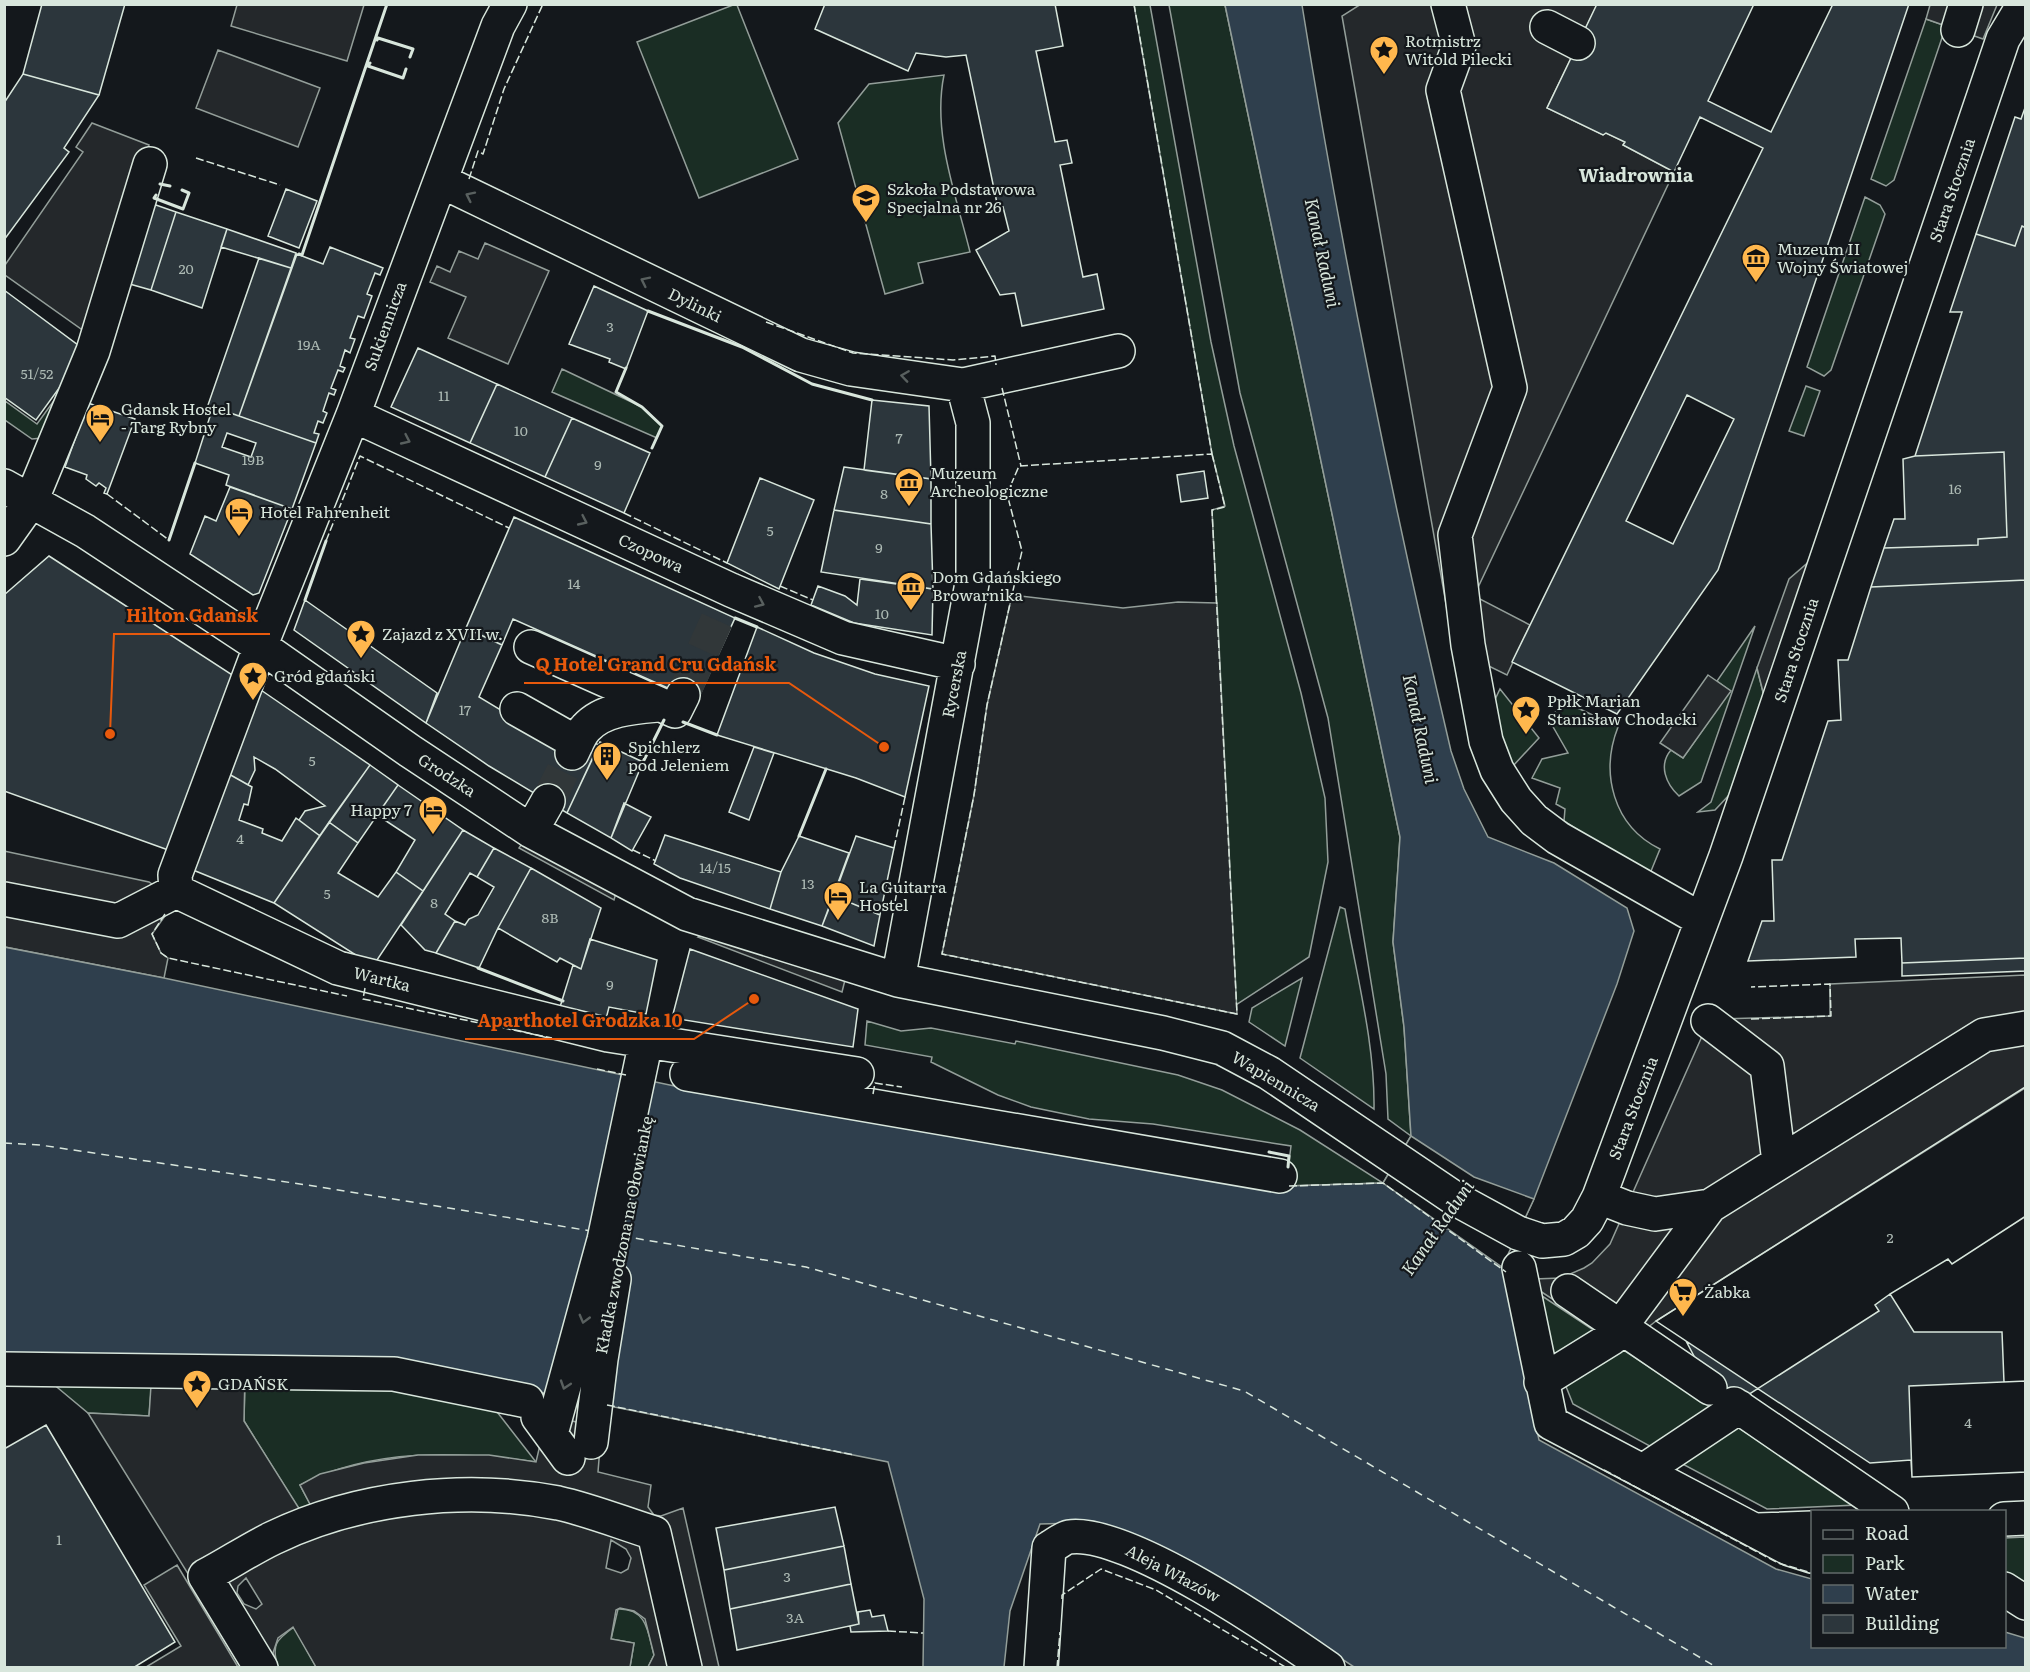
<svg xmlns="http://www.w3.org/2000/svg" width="2030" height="1672" viewBox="0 0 2030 1672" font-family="Literata,serif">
  <rect width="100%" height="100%" fill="#14181c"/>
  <path fill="#1a2d24" stroke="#939e99" stroke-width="1.5" d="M733,5H737L798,159L699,198L637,42Z
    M1134,5H1150L1211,342L1234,446L1301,693L1325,798L1328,862L1309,957L1236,1005L1212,510L1225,506L1212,454Z
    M1169,5H1225L1400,837L1393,942L1404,1027L1411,1136L1388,1119L1386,1074L1328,718L1240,393Z
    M1926,19L1946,26L1894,180L1886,186L1871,179Z
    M944,75C932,133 956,195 970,252L918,263L923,283L885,294L838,123L869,84Z
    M1865,197L1880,205L1885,214L1831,370L1824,376L1807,367Z
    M562,369L642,407L662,426L657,438L552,392Z
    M74,373L42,438L32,439L5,420V401L37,424Z
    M1806,386L1820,391L1804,436L1789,431Z
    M1755,626L1701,782L1679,796C1666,784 1658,765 1671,750L1683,758L1730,691L1717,681Z
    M1757,668L1764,696L1730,794L1715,810L1698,812L1711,802Z
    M1500,689L1539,738L1512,767L1491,708Z
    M1567,703L1618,727C1600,773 1613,826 1660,849L1649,876L1564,821L1565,809L1556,804L1560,788L1532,778L1542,759L1568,753L1548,718Z
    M1340,907L1345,909C1356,974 1375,1042 1374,1109L1300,1058Z
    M1302,978L1285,1046L1249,1022L1252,1008Z
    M867,1021L901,1031L931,1028L1015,1044L1016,1041L1178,1075L1222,1090L1300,1130L1383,1183L1286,1186L1291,1146L1153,1124L1089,1119L1031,1107L998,1095L931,1062L932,1057L865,1045Z
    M1536,1292L1598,1333L1551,1363Z
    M1622,1349L1716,1411L1655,1449L1573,1404L1565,1384Z
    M152,1380L149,1416L88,1413L52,1383Z
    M245,1381L344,1382L487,1399L536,1462C459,1451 371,1448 300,1485L311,1506L300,1511L244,1421Z
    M1733,1424L1857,1505L1767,1509L1675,1460Z
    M2025,1537V1586L2005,1571L2004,1538Z
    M618,1609C647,1608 648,1632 654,1655L648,1667H630L634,1643L611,1639Z
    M294,1627L316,1667H278C271,1645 276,1640 294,1627Z"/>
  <path fill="#24282b" stroke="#939e99" stroke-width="1.5" fill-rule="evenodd" d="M1361,4L1597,5L1547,108L1603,135L1606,133L1625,142L1623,145L1674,172L1474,596L1530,625L1507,675L1454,649L1342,16Z
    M237,5V4L364,5L347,61L231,26Z
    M1930,5H1997L1983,39L1926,19Z
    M218,50L320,88L298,147L196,108Z
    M92,123L149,145L91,336L5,275V265L83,152L76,147Z
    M485,243L549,271L508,364L448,338L466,297L430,282L437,266L450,272L459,251L478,259Z
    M1811,560L1764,696L1757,668L1789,579Z
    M1012,595L1123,608L1178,602L1217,603L1237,1014L942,954L974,795L987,705Z
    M1708,675L1731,691L1683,758L1660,743Z
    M526,838L617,889L614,900L519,848Z
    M4,851L149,882L156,887L170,909L152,934L161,953L168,958L164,978L5,947Z
    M707,931L845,980L842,992L698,937Z
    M2025,975V1088L1656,1321L1624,1346L1534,1287V1279L1561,1278L1584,1268L1592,1263L1610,1244L1711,1016L1719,1019L1830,1016V984Z
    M152,1370L245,1371L244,1421L300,1510L311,1506L300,1485L320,1474L364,1463L418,1455H489L536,1462L547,1415L593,1426L601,1435L598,1472L651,1485L648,1507L654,1515L661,1516L683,1508L719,1667H648L654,1655L645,1619L634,1611L620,1608L616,1610L611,1639L634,1643L630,1667H316L293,1627L278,1638L273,1653L278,1667H246L88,1413L149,1416ZM611,1540L626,1549L631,1558L628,1569L621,1573L606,1568ZM246,1578L262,1604L256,1609L244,1604L237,1593L238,1586Z
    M177,1565L219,1635L238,1667H146L181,1646L144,1585Z"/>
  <path fill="#2f3f4d" stroke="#939e99" stroke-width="1.5" d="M1225,5H1302C1342,255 1393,504 1451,751L1464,789L1488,837L1554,863L1627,908L1634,931L1617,984L1534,1199L1502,1267L1539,1440L1776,1569L1812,1579V1646H2004L2005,1632L2025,1638V1667H1354L1248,1597L1078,1523L1040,1524L1010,1611L1004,1667H923L924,1599L888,1462L395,1363L5,1356L4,947L164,978L698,1091L1286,1186L1383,1183L1411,1136L1404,1027L1393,942L1400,837Z"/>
  <path fill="#14181c" stroke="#939e99" stroke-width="1.5" d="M1411,1136L1474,1177L1534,1199L1502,1267L1383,1183Z"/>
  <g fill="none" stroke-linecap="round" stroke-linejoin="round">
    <path stroke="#d8e6dc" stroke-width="1.5" stroke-dasharray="8 6" stroke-linecap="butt" d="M4,1143L40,1145L320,1187L591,1231
      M622,1236L806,1267L1244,1391L1718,1668"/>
  </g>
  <path fill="#2c363c" stroke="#d8e6dc" stroke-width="1.5" fill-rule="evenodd" d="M42,4H125L99,95L23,74Z
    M825,4H1055L1063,46L1036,51L1055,142L1067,140L1072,163L1060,165L1083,277L1097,274L1104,309L1022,326L1015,293L1000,295L976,250L1009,231L1003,207L998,208L966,55L946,57L916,53L908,71L815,29Z
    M1597,4H1754L1708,101L1771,132L1833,4H1909L1718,570L1617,714L1512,662L1763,148L1700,117L1674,172L1623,145L1625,142L1606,133L1603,135L1547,108ZM1687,395L1734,419L1673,544L1626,521Z
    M23,74L99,95L64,148L69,152L4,240V103Z
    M2026,105V228L2022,226L2015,246L1976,234L2015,117L2021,119Z
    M286,189L317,201L299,248L268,236Z
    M153,204L176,212L151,290L126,283Z
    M176,212L227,229L202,308L151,290Z
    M2022,226L2026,228V580L1871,587L1884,548L1978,545V539L2007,537L2004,452L1915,456L1962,312H1950L1976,234L2015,246Z
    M227,229L296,253L291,268L221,247Z
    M330,247L383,268L380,275L375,273L367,294L372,296L364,318L358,316L350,338L355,339L350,353L345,350L340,366L345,368L343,372L338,370L331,388L336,390L334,395L329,393L323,411L327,413L323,423L318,421L314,433L319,434L316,443L239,416L297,254L323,264Z
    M259,258L291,268L239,416L208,405Z
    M594,286L648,311L626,369L609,362L610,359L569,344Z
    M4,290L86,351L36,420L4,397Z
    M418,348L497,384L470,443L391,407Z
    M497,384L572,418L545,477L470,443Z
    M872,400L929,406L931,479L864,470Z
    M88,403L135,419L107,494L104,493L106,488L99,483L96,486L86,479L87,475L65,467Z
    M213,407L316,443L292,509L226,485L229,475L195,463ZM227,433L256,443L251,457L222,447Z
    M572,418L650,453L624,513L545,477Z
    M2004,452L2007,537L1978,539V545L1884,548L1894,519H1905L1903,459L1915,456Z
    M844,467L931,479V524L834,510Z
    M1204,471L1208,498L1181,502L1177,475Z
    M760,478L814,500L779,589L727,563Z
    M230,487L292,509L259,593L253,595L190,554L205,516L216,521Z
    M834,510L931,524L933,589L821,572Z
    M514,517L735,618L697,701L513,619L502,645L466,628Z
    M49,556L237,678L171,851L4,791V595Z
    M860,579L933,589L932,635L854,623L811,605L818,586L845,596L857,605Z
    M2026,580V958L1902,963L1901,938L1855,939L1856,957L1748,961L1762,921H1774L1772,860H1782L1828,721L1841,720L1838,660H1848L1871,587Z
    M305,600L437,693L426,723L294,630Z
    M757,627L814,653L875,674L929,686L905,797L856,778L717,735Z
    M466,628L502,645L479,697L572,753L587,739L599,745L567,813L489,766L426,723Z
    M258,688L370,765L320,836L299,820L305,811L325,806L275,769L254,757L255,770L248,785L227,773Z
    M600,742L643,762L611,838L567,813Z
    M754,747L774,753L749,820L729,812Z
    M370,765L398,785L358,843L329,822Z
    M227,773L252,787L248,805L244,804L239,820L263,829L262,833L282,841L296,818L320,836L274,903L193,870Z
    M398,785L463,830L423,891L396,872L415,840L377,815Z
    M624,803L651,817L632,851L611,838Z
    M329,822L358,843L338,873L378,897L396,872L423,891L373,966L274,903Z
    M463,830L494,848L477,877L470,873L445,914L455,921L436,953L425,950L401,925Z
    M665,835L781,872L770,909L680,878L654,864Z
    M799,836L849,853L822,926L770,909L781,872Z
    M856,836L894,848L880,915L834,896Z
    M494,848L531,868L498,928L479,968L436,953L455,921L465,925L469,919L478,915L494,887L477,877Z
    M531,868L601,908L581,969L560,958L557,962L498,928Z
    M834,896L880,915L874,946L822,926Z
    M590,939L657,960L646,1014L609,1007L606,1019L560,1007L573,965L581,969Z
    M690,949L858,1009L853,1047L672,1018Z
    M2026,958V971L1902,976V963Z
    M2025,1087L2026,1216L1952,1264L1948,1259L1890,1294L1875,1305L1879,1311L1723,1411L1686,1341L1656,1321Z
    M2025,1087L2026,1216L1952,1264L1948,1259L1890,1294L1914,1332H2002L2004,1382L2026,1381V1472L1912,1477L1911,1460L1870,1463L1656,1321Z
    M2026,1381V1472L1912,1477L1909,1386Z
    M46,1425L175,1642L133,1668H4V1449Z
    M835,1507L844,1546L724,1570L716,1528Z
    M844,1546L851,1584L730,1609L724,1570Z
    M851,1584L859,1624L737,1650L730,1609Z
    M870,1610L872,1617L884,1615L888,1631L851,1632L850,1626L859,1624L858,1612Z"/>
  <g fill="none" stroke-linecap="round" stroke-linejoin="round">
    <path stroke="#313739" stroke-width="33" stroke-dasharray="33 16" stroke-linecap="butt" d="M683,695L721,611
      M548,801L572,753"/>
    <g stroke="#d8e6dc" stroke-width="36">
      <path id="minor" d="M510,4L498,26L353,415L260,647L175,875L176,891L338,968L608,1035L857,1074
        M1448,4L1459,46L1443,90L1510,388L1455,535L1468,645L1486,741L1497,770L1516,800L1534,820L1558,838L1702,920
        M1547,27L1578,43
        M1958,30L1966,4
        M441,181L801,355L851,369L963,385L1118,351
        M353,415L731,590L843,638L958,664
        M4,486L85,531L273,655L410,751L531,831L687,914L898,980L1163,1033L1222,1048L1269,1073L1454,1198L1518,1233L1542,1241L1564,1239L1576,1232L1587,1220L1599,1197L1726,856L2003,39L2024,4
        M4,539L31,501L93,351L150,164
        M531,647L675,711L683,695
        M517,709L577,743
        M572,753C576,745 580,734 586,728C603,709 634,707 658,705
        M531,831L548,801
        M4,899L118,921L176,891
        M898,980L973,578V423L963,385
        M1708,1021L1767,1066L1779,1162
        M687,1074L1280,1176
        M1599,1197L1627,1208L1655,1214L1710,1206L1984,1035L2026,1028
        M1519,1268L1551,1423L1790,1549L1812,1556
        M1568,1291L1710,1388
        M4,1369L394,1374L527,1401
        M1541,1382L1612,1338L1710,1206
        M1734,1404L1892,1512
        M538,1417L568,1458
        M551,1434L604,1240L646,1041
        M591,1442L601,1359L614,1279
        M1643,1471L1739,1407
        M2004,1519L2026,1518
        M1757,1530L1812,1528
        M2004,1589L2026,1603
        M261,1668L205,1576C228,1564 250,1549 273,1538C358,1497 465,1485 558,1503C590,1510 622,1523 654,1533L685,1668
        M1041,1668L1049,1548C1055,1545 1063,1538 1069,1537C1126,1528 1278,1633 1328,1668"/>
    </g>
    <use href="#minor" stroke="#14181c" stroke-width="33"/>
    <path stroke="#d8e6dc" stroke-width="1.5" stroke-dasharray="8 3" stroke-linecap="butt" d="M1134,4L1212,454H1210
      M196,158L280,185
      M469,179L478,151L483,154L504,89L543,4
      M766,322L853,353L953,360L995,356L996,365
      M1002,388L1021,466
      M1212,454L1225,507L1212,510L1237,1014L942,954L974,795L987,705L1022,551L1007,494L1019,466Z
      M107,494L169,540
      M624,513L727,563
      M326,541L360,456L509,528
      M780,586L813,600
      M894,848L905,797
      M633,850L656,861
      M165,914L152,934L161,953L168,958L347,996
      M365,988L363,999L552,1038
      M1751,1019L1831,1016L1830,984L1751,987
      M597,1069L626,1075
      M873,1094L875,1083L902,1087
      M1289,1186L1383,1183L1506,1272
      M607,1405L854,1455
      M1604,1470L1778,1563L1812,1573
      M1062,1599V1595L1101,1569L1156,1590L1287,1668
      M888,1631L923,1633
      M1057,1668L1060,1632"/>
    <path stroke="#d8e6dc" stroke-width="3" d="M377,40L378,38L413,49L410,57
      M370,63L368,66L403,78L406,69
      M160,184L170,186
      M156,195L154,198L183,209L189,193L182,190
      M299,254L302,255L387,4
      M648,311L742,347L812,384L872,400
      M626,368L616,392L642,407L662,426L652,448
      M169,540L195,463
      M305,600L326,541
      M735,618L757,627
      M683,722L717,735
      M643,762L664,720
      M799,836L826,769
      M478,968L563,1001
      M1269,1152L1289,1156L1288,1167"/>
  </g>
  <defs><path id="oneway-chevron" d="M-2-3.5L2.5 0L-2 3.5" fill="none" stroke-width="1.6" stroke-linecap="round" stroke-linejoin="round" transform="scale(1.5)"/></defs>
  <g stroke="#59605f">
    <use href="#oneway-chevron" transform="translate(470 196) rotate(-154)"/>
    <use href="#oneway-chevron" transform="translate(645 281) rotate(-154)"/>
    <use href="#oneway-chevron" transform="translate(905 376) rotate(-172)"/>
    <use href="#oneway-chevron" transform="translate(406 440) rotate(25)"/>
    <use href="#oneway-chevron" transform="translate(583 521) rotate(25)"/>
    <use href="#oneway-chevron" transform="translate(760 603) rotate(24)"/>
    <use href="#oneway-chevron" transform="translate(584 1319) rotate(105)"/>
    <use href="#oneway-chevron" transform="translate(565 1385) rotate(108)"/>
  </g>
  <defs>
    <g id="sight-pin" transform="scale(1.5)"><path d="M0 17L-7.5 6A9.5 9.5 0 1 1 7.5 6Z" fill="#ffb74d" stroke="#14181c"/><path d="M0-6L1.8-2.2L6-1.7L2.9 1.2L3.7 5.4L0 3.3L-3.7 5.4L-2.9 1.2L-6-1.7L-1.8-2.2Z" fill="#111"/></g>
    <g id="school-pin" transform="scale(1.5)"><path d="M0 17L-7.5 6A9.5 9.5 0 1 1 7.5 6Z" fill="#ffb74d" stroke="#14181c"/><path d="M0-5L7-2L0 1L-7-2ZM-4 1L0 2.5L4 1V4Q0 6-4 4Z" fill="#111"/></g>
    <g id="museum-pin" transform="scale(1.5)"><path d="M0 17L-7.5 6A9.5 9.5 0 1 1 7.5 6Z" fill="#ffb74d" stroke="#14181c"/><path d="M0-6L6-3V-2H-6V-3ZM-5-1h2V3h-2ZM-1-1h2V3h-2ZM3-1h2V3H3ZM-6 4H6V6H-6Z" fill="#111"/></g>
    <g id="hotel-pin" transform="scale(1.5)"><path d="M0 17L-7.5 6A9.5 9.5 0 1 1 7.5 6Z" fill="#ffb74d" stroke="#14181c"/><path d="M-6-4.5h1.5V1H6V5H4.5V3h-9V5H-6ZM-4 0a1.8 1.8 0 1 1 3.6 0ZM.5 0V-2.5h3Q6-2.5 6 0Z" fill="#111"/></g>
    <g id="building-pin" transform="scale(1.5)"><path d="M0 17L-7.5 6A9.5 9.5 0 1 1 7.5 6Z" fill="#ffb74d" stroke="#14181c"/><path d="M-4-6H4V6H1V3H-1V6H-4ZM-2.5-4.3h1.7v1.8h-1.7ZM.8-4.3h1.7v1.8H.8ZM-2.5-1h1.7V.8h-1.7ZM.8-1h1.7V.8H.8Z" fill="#111"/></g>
    <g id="supermarket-pin" transform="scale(1.5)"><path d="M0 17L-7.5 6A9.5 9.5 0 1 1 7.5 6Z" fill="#ffb74d" stroke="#14181c"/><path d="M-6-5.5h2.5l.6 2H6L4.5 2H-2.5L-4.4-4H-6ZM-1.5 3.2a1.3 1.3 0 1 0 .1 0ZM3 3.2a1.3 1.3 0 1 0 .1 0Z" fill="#111"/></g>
  </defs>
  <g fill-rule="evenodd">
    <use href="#sight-pin" x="1384" y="50"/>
    <use href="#school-pin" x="866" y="198"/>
    <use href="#museum-pin" x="1756" y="258"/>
    <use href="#hotel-pin" x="100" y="418"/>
    <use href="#museum-pin" x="909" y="482"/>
    <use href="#hotel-pin" x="239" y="512"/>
    <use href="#museum-pin" x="911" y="586"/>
    <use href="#sight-pin" x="361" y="634"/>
    <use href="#sight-pin" x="253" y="676"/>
    <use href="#sight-pin" x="1526" y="710"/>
    <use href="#building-pin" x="607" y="756"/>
    <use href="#hotel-pin" x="433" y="810"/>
    <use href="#hotel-pin" x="838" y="896"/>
    <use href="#supermarket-pin" x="1683" y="1292"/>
    <use href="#sight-pin" x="197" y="1384"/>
  </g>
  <g text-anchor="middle" stroke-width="4.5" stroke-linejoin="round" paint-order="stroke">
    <g font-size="14" fill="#adbab4">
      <text x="186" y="274">20</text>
      <text x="610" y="332">3</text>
      <text x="309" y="350">19A</text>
      <text x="37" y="379">51/52</text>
      <text x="444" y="401">11</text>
      <text x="521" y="436">10</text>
      <text x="899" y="443">7</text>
      <text x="253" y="465">19B</text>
      <text x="598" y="470">9</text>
      <text x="1955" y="494">16</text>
      <text x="884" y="499">8</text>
      <text x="770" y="536">5</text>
      <text x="879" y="553">9</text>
      <text x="574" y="589">14</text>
      <text x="882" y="619">10</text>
      <text x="465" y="715">17</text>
      <text x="312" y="766">5</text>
      <text x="240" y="844">4</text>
      <text x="715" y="873">14/15</text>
      <text x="808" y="889">13</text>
      <text x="327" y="899">5</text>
      <text x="434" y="908">8</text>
      <text x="550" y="923">8B</text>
      <text x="610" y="990">9</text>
      <text x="1890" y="1243">2</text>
      <text x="1968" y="1428">4</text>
      <text x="59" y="1545">1</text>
      <text x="787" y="1582">3</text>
      <text x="795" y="1623">3A</text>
    </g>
    <g font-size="16" fill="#d8e6dc" stroke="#14181c" text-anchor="start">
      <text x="1405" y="47">Rotmistrz<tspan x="1405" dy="18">Witold Pilecki</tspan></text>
      <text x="887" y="195">Szkoła Podstawowa<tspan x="887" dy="18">Specjalna nr 26</tspan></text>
      <text x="1777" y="255">Muzeum II<tspan x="1777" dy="18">Wojny Światowej</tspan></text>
      <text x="121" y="415">Gdansk Hostel<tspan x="121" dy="18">- Targ Rybny</tspan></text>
      <text x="930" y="479">Muzeum<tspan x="930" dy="18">Archeologiczne</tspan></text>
      <text x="260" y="518">Hotel Fahrenheit</text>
      <text x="932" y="583">Dom Gdańskiego<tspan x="932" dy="18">Browarnika</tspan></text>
      <text x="382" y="640">Zajazd z XVII w.</text>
      <text x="274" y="682">Gród gdański</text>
      <text x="1547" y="707">Ppłk Marian<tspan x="1547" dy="18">Stanisław Chodacki</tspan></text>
      <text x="628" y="753">Spichlerz<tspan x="628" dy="18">pod Jeleniem</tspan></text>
      <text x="412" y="816" text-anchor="end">Happy 7</text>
      <text x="859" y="893">La Guitarra<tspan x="859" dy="18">Hostel</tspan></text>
      <text x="1704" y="1298">Żabka</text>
      <text x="218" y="1390">GDAŃSK</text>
    </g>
    <g font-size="16" fill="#d8e6dc" stroke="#14181c">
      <text transform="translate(1952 190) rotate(-71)" y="6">Stara Stocznia</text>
      <text transform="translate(695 305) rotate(26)" y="6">Dylinki</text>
      <text transform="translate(385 326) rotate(-70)" y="6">Sukiennicza</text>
      <text transform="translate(651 553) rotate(25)" y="6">Czopowa</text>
      <text transform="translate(1796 650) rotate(-72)" y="6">Stara Stocznia</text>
      <text transform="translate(954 684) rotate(-79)" y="6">Rycerska</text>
      <text transform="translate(447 775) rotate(33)" y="6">Grodzka</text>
      <text transform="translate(382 979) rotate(14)" y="6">Wartka</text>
      <text transform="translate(1276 1081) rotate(31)" y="6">Wapiennicza</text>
      <text transform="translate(1633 1108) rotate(-69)" y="6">Stara Stocznia</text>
      <text transform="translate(624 1235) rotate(-79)" y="6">Kładka zwodzona na Ołowiankę</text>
      <text transform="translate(1173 1573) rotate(28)" y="6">Aleja Włazów</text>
    </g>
    <g font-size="18" font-weight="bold" fill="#d8e6dc" stroke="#14181c">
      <text x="1636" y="182">Wiadrownia</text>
    </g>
    <g font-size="18" font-style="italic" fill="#d8e6dc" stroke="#14181c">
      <text transform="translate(1322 253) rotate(78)" y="6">Kanał Raduni</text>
      <text transform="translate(1420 729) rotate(78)" y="6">Kanał Raduni</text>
      <text transform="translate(1438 1228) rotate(-55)" y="6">Kanał Raduni</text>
    </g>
  </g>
  <path fill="none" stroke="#e8590c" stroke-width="2" d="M110 734L114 634H270M884 747L789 683H524M754 999L694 1039H465"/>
  <g fill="#e8590c" stroke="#14181c" stroke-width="2">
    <circle cx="110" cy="734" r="6"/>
    <circle cx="884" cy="747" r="6"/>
    <circle cx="754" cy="999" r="6"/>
  </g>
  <g font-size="18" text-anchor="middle" font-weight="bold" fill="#e8590c" stroke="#14181c" stroke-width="4.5" stroke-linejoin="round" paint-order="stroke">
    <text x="192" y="622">Hilton Gdansk</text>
    <text x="656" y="671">Q Hotel Grand Cru Gdańsk</text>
    <text x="580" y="1027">Aparthotel Grodzka 10</text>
  </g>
  <rect width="2030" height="1672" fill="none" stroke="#d8e6dc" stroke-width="12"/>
  <rect x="1811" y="1510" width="195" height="138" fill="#14181c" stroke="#626a69" stroke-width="1.5"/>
  <rect x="1823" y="1530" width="30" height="9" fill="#14181c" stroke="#626a69" stroke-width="1.5"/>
  <text x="1865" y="1540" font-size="18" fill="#d8e6dc">Road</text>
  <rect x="1823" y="1555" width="30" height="18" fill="#1a2d24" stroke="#626a69" stroke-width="1.5"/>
  <text x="1865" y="1570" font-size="18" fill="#d8e6dc">Park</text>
  <rect x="1823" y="1585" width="30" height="18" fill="#2f3f4d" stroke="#626a69" stroke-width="1.5"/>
  <text x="1865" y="1600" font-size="18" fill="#d8e6dc">Water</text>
  <rect x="1823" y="1615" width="30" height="18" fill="#2c363c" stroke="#626a69" stroke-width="1.5"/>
  <text x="1865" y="1630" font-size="18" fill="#d8e6dc">Building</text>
</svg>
